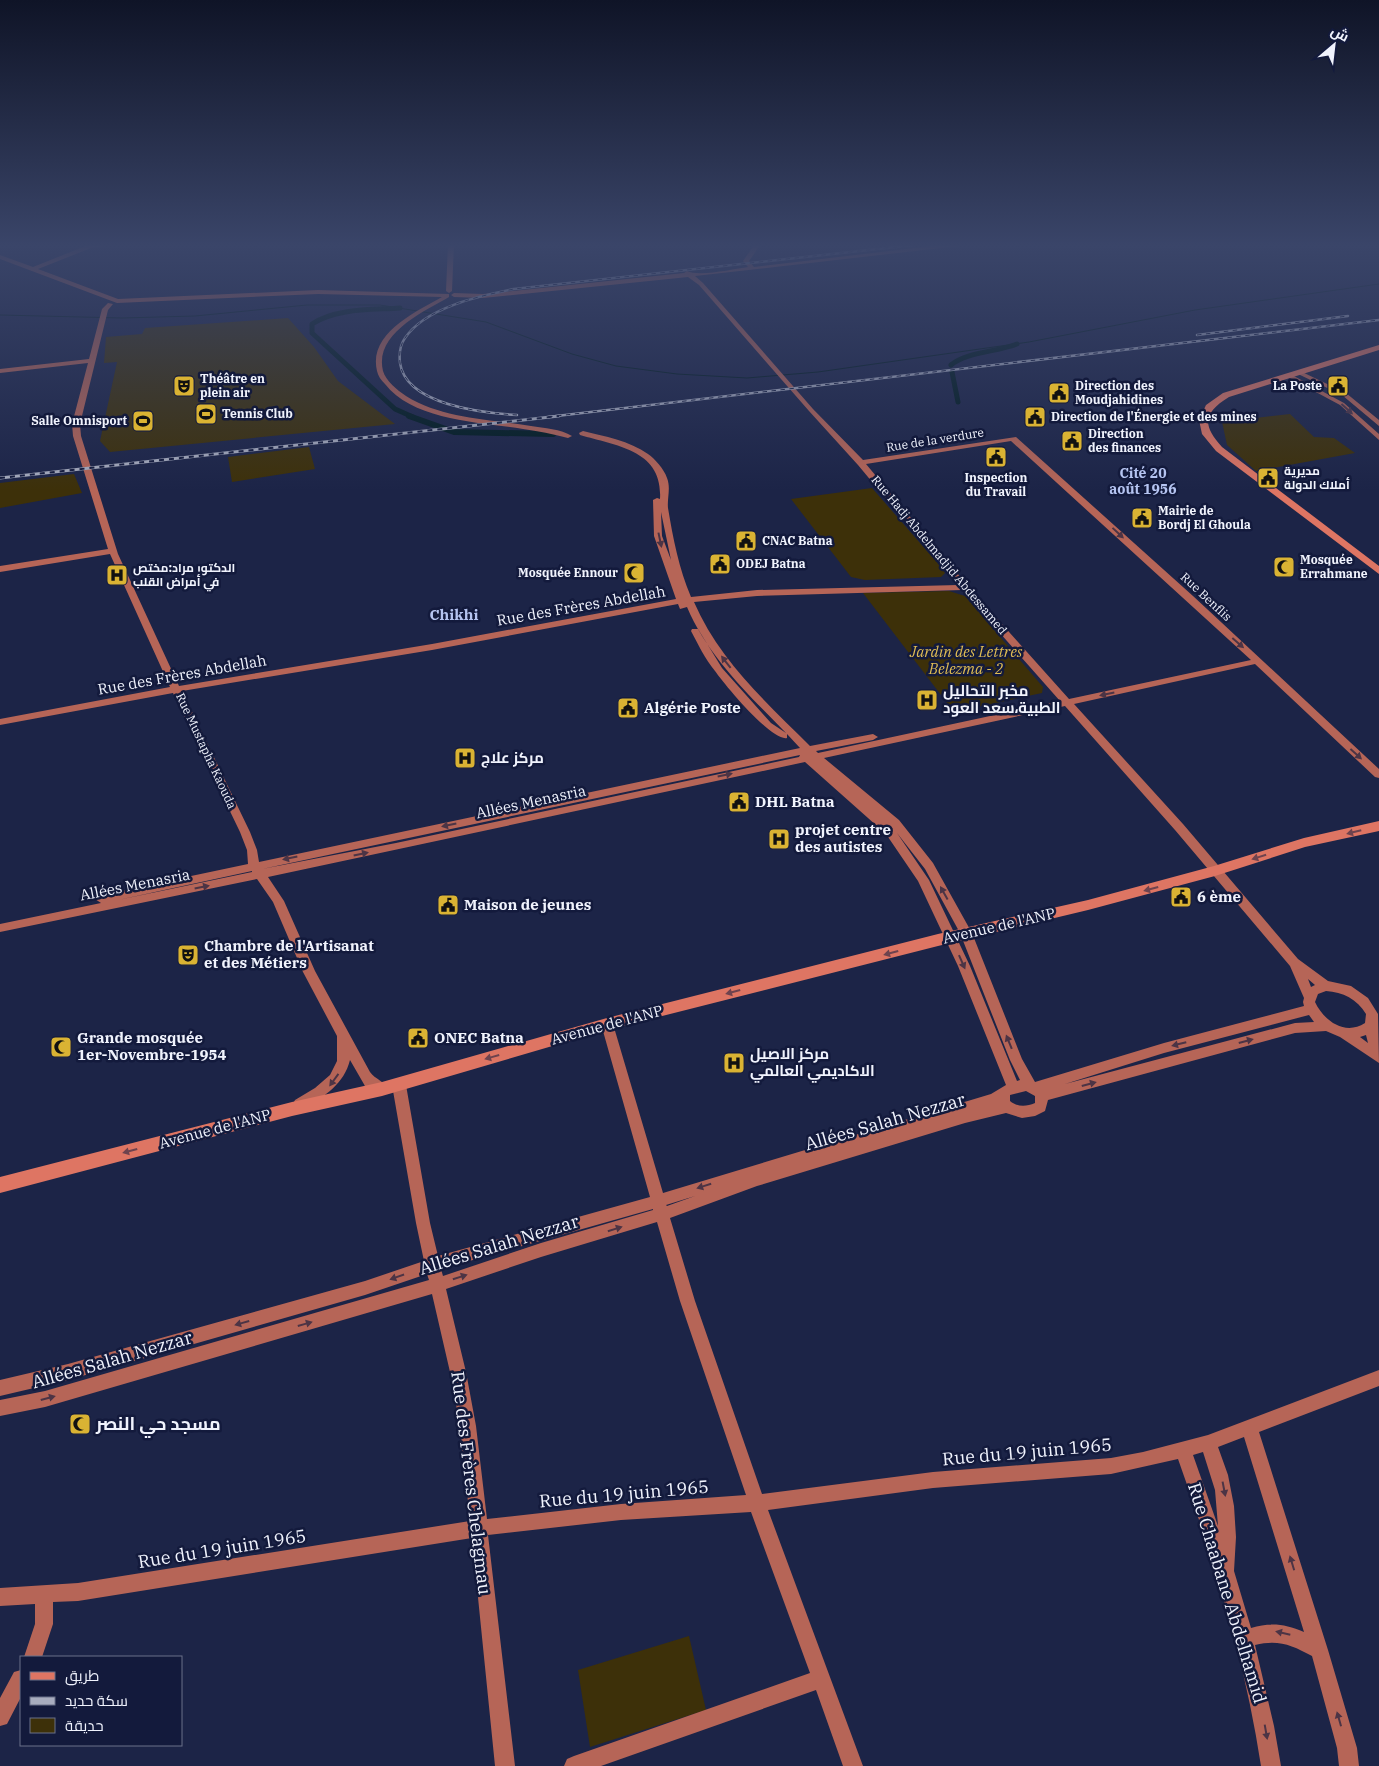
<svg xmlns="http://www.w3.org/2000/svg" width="1379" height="1766" viewBox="0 0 1379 1766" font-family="'IBM Plex Serif',Cairo,serif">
  <rect width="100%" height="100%" fill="#1c2447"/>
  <path fill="#3d3009" d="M288,318L314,347L338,381L395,424L110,452L100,441L117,362L104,363L106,337L142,334L145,328Z
    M1290,414L1314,437L1334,438L1355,453L1256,471L1227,445L1222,422Z
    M309,447L315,469L232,482L228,457Z
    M74,474L82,493L0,508V483Z
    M872,488L941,567L945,573L941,577L865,580L851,577L791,499Z
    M949,591L965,596L1043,687L1042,693L954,712L863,593Z
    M689,1636L706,1710L590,1747L578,1670Z"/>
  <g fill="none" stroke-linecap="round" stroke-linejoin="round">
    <path stroke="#001b20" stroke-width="1" d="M0,315L122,318L195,316L307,305H380L486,322L572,354L616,366L677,374L747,378L818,372L1029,342L1195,310L1379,284"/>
    <path stroke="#001b20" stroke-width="5" d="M400,308C372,310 336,308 312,324V333L395,409L413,417
      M951,365C966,352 997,352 1017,344
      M952,372L958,402"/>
    <path stroke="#001b20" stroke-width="6" d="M409,416L454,432L553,434"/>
    <path fill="#b66557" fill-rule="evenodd" d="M99,244H121L91,248L38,269L118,299L318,290L449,294V297C423,312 374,334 383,371C386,381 397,390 406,396C443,419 489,419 531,426C544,428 561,429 572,436L568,438C553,434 538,431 523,429C480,422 414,421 385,384C381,380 378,376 377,371C368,334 415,312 442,297L318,294L117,303L0,259V255L33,267L88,245Z
      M448,244H454L452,291L449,293L446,291Z
      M755,244H761L749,261L754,267L948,244H962L959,246L695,276L703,283L813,409L863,460L1016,437L1193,596L1379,769V778L1375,777L1255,664L1074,704L1183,824L1298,959L1328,981L1351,986L1368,998L1378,1014L1379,1063L1340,1037L1326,1031L1295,1033L1048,1100L1045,1111L1035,1116L1022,1118L1006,1113L965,1123L757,1186L670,1218L695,1301L762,1494L933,1472L1111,1458L1143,1452L1208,1435L1379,1370V1386L1259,1432L1328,1650L1357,1748L1359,1766H1339L1337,1748L1312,1656C1292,1645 1278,1639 1255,1645L1274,1726L1281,1766H1261C1245,1660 1214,1560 1178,1459L1111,1474L933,1488L768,1510L863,1766H843L816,1690L601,1766H564L567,1759L574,1756L810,1673L751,1512L621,1520L488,1535L515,1766H495L472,1538L78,1601L53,1602V1624L42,1657H24L35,1624V1604L0,1606V1588L78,1583L470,1521L460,1426L450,1372L432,1294L45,1407L0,1416V1400L45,1391L429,1280L427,1274L365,1295L68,1380L0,1396V1380L68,1364L365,1281L424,1261L416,1223L392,1085L394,1081L399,1079L404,1081L406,1085L430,1223L438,1256L650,1197L601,1024L603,1020L607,1019L611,1020L613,1024L663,1193L991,1094L1006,1085L958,966L918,881L886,834L805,762L268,877L284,901L315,971L370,1072C375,1079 385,1082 389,1089L387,1093L382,1095L365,1086L350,1060C344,1084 325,1096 305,1108L300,1110L295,1108L293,1104L295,1100L315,1088L330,1075L337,1061V1036L303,972L273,902L257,879L0,932V924L101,903L95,899L101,895L248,864L247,850L240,832L173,693L0,725V719L170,687L110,554L0,572V566L108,549L73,436L72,424L88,363L0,373V369L89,359L102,309L108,303L113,304L108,310L80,424L81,436L118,554L179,686L432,644L676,599L654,536L653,500L657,498L660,499C663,450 617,446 580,435L579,433L583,431C604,436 630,441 648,454C655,459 664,469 667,478C671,488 667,498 668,508C673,538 679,569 691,597L757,590L958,585L858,465L809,411L699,285L688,277L483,298L454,297L451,295L454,293L483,294L684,273L687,271C699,277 734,269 748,267L743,261ZM1011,441L1251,660L1069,699L967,585L866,464ZM661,512L671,560L662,536ZM962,590L1060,701L818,753L816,751L873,740L878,737L873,734L810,746C766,702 719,660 694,602L757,596ZM678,604L680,609L687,607C708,657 749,695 786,733L771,723L722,668L698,629H692L691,631C698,644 705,659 715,671C724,684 772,742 787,738V734L800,748L259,862L257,850L250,832L182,691L432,650ZM1065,706L1175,830L1290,966L1304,998L1303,1002L1304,1006L1164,1043L1035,1082L1022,1059L972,933L933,863L899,820L824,758ZM800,755L799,757L396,843L262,869ZM897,833L925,869L960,933L1010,1060L1020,1080L1017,1081L970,966L929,880ZM252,871V872L118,900ZM1308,979L1315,985L1311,987ZM1326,991C1343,992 1357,999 1366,1014L1365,1023C1345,1036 1324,1021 1315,1002L1318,994ZM1309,1015L1314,1022L1295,1023L1065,1084L1164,1053ZM1366,1035L1368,1043L1360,1037ZM1026,1091L1035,1096V1103C1026,1107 1017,1107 1010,1101V1095ZM695,1196L667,1206L666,1205ZM653,1209V1210L541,1243L443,1276L441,1269ZM657,1222L680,1301L746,1495L621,1504L487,1519L476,1426L466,1372L446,1289L541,1257ZM1244,1437L1304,1632C1285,1624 1271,1622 1251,1628L1234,1571L1236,1537L1234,1506L1228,1475L1218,1447ZM1203,1452L1215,1490L1218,1526L1193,1455Z
      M1300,371L1346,393L1379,420V426L1342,395L1298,374V372Z
      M1288,375H1292L1344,403L1379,434V440L1340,405L1288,377Z
      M21,1670V1697L7,1724L0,1726V1698L14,1672Z"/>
    <path fill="#de7563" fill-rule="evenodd" d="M1379,345V350L1229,397C1203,413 1202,425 1222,447L1379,566V574L1216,451L1202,434L1199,420L1206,405L1223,393Z
      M1379,821V831L1305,847L1215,876L1088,910L938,946L607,1030L382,1096L292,1116L0,1193V1177L292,1102L382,1082L607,1018L938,934L1088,900L1214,866L1304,838Z"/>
    <g stroke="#a7acbe" stroke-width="2.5">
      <path id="rail-far1" d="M1197,335L1348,316
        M517,415C483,413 406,405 400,363C399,354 400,345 405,338C426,307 480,296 514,289L923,244
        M548,417L1379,320"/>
    </g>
    <g stroke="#a7acbe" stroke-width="3">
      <path id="rail" d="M0,478L559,416"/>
    </g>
    <use href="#rail-far1" stroke="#131a3c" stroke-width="1" stroke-dasharray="4.5" stroke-linecap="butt"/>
    <use href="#rail" stroke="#131a3c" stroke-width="2" stroke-dasharray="5" stroke-linecap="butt"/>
  </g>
  <defs><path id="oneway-solid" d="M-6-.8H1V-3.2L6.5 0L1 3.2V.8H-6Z" transform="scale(1.25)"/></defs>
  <g fill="#4c3445">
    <use href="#oneway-solid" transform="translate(1347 409) rotate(42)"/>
    <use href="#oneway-solid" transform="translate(1118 533) rotate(43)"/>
    <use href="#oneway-solid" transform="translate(660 540) rotate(78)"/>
    <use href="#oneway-solid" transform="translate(1238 643) rotate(41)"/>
    <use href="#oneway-solid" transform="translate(726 662) rotate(-128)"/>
    <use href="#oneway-solid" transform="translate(1107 694) rotate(168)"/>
    <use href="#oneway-solid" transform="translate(1356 754) rotate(42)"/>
    <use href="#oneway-solid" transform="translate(725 775) rotate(-12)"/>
    <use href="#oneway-solid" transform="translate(449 825) rotate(168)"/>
    <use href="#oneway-solid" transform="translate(361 854) rotate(-12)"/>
    <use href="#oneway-solid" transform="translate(290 858) rotate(168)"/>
    <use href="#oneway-solid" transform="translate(202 887) rotate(-11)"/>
    <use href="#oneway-solid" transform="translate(944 893) rotate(-119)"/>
    <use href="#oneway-solid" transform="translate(962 962) rotate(66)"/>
    <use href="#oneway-solid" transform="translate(1246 1041) rotate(-15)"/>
    <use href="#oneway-solid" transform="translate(1009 1042) rotate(-112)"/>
    <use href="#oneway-solid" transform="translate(1179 1044) rotate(166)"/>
    <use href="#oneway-solid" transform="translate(334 1080) rotate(126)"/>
    <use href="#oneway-solid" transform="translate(1089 1084) rotate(-15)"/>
    <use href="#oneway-solid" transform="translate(704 1186) rotate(163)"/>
    <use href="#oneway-solid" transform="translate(615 1229) rotate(-17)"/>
    <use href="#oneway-solid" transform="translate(397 1277) rotate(161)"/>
    <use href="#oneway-solid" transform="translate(460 1277) rotate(-18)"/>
    <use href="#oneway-solid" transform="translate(242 1323) rotate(164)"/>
    <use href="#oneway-solid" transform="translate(305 1324) rotate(-16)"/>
    <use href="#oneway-solid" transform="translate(48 1398) rotate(-15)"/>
    <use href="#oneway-solid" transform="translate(1224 1489) rotate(79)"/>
    <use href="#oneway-solid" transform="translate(1292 1563) rotate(-107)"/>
    <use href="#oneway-solid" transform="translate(1283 1633) rotate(-167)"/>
    <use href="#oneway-solid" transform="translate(1339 1719) rotate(-106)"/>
    <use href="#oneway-solid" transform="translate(1266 1732) rotate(80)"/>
  </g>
  <g fill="#6e434e">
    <use href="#oneway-solid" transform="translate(1354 832) rotate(166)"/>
    <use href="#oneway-solid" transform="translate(1259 857) rotate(162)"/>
    <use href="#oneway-solid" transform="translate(1151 889) rotate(165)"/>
    <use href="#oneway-solid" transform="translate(891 953) rotate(165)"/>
    <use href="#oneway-solid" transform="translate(733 992) rotate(165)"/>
    <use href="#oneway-solid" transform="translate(492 1057) rotate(164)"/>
    <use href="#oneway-solid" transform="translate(130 1151) rotate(165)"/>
  </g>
  <linearGradient id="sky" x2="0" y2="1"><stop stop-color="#0f1427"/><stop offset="0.5" stop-color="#3a4569"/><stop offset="1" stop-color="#3a4569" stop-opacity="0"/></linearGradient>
  <rect width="1379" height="491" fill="url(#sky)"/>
  <defs>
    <g id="theatre-square" transform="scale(1.125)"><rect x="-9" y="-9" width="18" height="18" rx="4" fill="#dab333" stroke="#131a3c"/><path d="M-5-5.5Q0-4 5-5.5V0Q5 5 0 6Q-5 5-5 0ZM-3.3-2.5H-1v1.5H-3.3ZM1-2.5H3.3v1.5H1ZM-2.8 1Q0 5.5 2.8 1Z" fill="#111"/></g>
    <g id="civic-square" transform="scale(1.125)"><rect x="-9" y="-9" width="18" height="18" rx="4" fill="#dab333" stroke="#131a3c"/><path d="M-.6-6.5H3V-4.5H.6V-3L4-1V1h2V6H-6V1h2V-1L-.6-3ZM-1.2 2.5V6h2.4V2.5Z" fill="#111"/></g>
    <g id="stadium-square" transform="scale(1.125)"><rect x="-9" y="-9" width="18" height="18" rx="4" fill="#dab333" stroke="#131a3c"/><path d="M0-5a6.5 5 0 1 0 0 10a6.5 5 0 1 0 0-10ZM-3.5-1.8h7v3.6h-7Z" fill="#111"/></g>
    <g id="mosque-square" transform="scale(1.125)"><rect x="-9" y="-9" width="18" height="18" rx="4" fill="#dab333" stroke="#131a3c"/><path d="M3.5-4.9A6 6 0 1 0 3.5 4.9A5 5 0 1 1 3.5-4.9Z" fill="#111"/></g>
    <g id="hospital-square" transform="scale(1.125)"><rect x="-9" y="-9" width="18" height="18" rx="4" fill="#dab333" stroke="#131a3c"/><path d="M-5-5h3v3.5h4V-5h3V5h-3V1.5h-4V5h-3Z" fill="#111"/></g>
  </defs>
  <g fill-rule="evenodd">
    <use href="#theatre-square" x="184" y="386"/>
    <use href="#civic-square" x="1338" y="386"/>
    <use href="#civic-square" x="1059" y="393"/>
    <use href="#stadium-square" x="206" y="414"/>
    <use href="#civic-square" x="1035" y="417"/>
    <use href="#stadium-square" x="143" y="421"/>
    <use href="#civic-square" x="1072" y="441"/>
    <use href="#civic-square" x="996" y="457"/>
    <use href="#civic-square" x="1268" y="478"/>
    <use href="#civic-square" x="1142" y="518"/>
    <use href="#civic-square" x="746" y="541"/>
    <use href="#civic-square" x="720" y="564"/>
    <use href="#mosque-square" x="1284" y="567"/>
    <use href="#mosque-square" x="634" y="573"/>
    <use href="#hospital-square" x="117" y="575"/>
    <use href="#hospital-square" x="927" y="700"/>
    <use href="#civic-square" x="628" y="708"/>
    <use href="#hospital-square" x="465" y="758"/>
    <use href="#civic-square" x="739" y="802"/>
    <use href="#hospital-square" x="779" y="839"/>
    <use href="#civic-square" x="1181" y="897"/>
    <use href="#civic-square" x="448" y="905"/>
    <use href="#theatre-square" x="188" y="955"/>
    <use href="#civic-square" x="418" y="1038"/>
    <use href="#mosque-square" x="61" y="1047"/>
    <use href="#hospital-square" x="734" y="1063"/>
    <use href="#mosque-square" x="80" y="1424"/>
  </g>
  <g text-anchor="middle" stroke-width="5" stroke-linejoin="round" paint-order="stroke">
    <g font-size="12" font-weight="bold" fill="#f0f3fd" stroke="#131a3c" text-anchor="start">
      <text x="200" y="383">Théâtre en<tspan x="200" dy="14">plein air</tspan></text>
      <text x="1075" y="390">Direction des<tspan x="1075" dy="14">Moudjahidines</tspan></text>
      <text x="1322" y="390" text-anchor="end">La Poste</text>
      <text x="222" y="418">Tennis Club</text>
      <text x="1051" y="421">Direction de l'Énergie et des mines</text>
      <text x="127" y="425" text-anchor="end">Salle Omnisport</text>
      <text x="1088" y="438">Direction<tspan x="1088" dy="14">des finances</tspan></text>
      <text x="1284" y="475">مديرية<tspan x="1284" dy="14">أملاك الدولة</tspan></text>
      <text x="996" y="482" text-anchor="middle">Inspection<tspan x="996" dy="14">du Travail</tspan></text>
      <text x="1158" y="515">Mairie de<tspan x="1158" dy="14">Bordj El Ghoula</tspan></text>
      <text x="762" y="545">CNAC Batna</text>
      <text x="1300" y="564">Mosquée<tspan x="1300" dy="14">Errahmane</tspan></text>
      <text x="736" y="568">ODEJ Batna</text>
      <text x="133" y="572">الدكتور مراد:مختص<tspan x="133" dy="14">في أمراض القلب</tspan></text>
      <text x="618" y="577" text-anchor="end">Mosquée Ennour</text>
    </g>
    <g font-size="12" fill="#f0f3fd" stroke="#131a3c">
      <text transform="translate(935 440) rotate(-9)" y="4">Rue de la verdure</text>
      <text transform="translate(939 555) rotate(50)" y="4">Rue Hadj Abdelmadjid Abdessamed</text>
      <text transform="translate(1206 597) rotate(43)" y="4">Rue Benflis</text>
      <text transform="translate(206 751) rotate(65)" y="4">Rue Mustapha Kaouda</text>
    </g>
    <g font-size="14" font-weight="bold" fill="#b5c4f1" stroke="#131a3c">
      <text x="1143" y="478">Cité 20<tspan x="1143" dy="16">août 1956</tspan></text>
    </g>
    <g font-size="15" fill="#f0f3fd" stroke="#131a3c">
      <text transform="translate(581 606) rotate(-10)" y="5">Rue des Frères Abdellah</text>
      <text transform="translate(182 675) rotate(-10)" y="5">Rue des Frères Abdellah</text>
      <text transform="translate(531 802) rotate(-12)" y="5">Allées Menasria</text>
      <text transform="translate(135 885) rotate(-11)" y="5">Allées Menasria</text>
      <text transform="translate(999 926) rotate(-13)" y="5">Avenue de l'ANP</text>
      <text transform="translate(607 1025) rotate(-15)" y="5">Avenue de l'ANP</text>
      <text transform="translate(215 1129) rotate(-15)" y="5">Avenue de l'ANP</text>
    </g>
    <g font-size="15" font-weight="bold" fill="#b5c4f1" stroke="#131a3c">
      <text x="454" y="620">Chikhi</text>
    </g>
    <g font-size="15" font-style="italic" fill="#dfbc54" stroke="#131a3c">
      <text x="966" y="657">Jardin des Lettres<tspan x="966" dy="17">Belezma - 2</tspan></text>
    </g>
    <g font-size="15" font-weight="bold" fill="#f0f3fd" stroke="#131a3c" text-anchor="start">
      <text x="943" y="696">مخبر التحاليل<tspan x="943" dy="17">الطبية،سعد العود</tspan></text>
      <text x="644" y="713">Algérie Poste</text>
      <text x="481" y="763">مركز علاج</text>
      <text x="755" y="807">DHL Batna</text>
      <text x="795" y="835">projet centre<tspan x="795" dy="17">des autistes</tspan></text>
      <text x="1197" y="902">6 ème</text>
      <text x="464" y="910">Maison de jeunes</text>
      <text x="204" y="951">Chambre de l'Artisanat<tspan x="204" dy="17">et des Métiers</tspan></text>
      <text x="77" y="1043">Grande mosquée<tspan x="77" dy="17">1er-Novembre-1954</tspan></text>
      <text x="434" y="1043">ONEC Batna</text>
      <text x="750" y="1059">مركز الاصيل<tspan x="750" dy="17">الاكاديمي العالمي</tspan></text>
    </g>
    <g font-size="18" fill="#f0f3fd" stroke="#131a3c">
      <text transform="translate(885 1122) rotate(-16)" y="6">Allées Salah Nezzar</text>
      <text transform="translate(499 1245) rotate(-17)" y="6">Allées Salah Nezzar</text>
      <text transform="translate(112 1360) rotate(-16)" y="6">Allées Salah Nezzar</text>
      <text transform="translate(1027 1452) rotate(-5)" y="6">Rue du 19 juin 1965</text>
      <text transform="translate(471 1483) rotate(83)" y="6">Rue des Frères Chelagmau</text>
      <text transform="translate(624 1494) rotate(-5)" y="6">Rue du 19 juin 1965</text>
      <text transform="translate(222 1549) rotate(-9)" y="6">Rue du 19 juin 1965</text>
      <text transform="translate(1227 1593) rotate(73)" y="6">Rue Chaabane Abdelhamid</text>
    </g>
    <g font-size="18" font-weight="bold" fill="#f0f3fd" stroke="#131a3c" text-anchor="start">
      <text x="96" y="1430">مسجد حي النصر</text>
    </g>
  </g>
  <rect x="20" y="1656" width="162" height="90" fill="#131a3c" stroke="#6b7189"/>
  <rect x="30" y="1672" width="25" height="8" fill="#de7563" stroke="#6b7189"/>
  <text x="65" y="1681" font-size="15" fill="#f0f3fd">طريق</text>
  <rect x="30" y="1697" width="25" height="8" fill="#a7acbe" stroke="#6b7189"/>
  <text x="65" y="1706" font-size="15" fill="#f0f3fd">سكة حديد</text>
  <rect x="30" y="1718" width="25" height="15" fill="#3d3009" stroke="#6b7189"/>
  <text x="65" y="1731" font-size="15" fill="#f0f3fd">حديقة</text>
  <g transform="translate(1334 45) rotate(28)" stroke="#131a3c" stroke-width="4" paint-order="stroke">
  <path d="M0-4L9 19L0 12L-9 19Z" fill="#f0f3fd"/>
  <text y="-8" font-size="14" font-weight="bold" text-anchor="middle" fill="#f0f3fd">ش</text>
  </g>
</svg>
